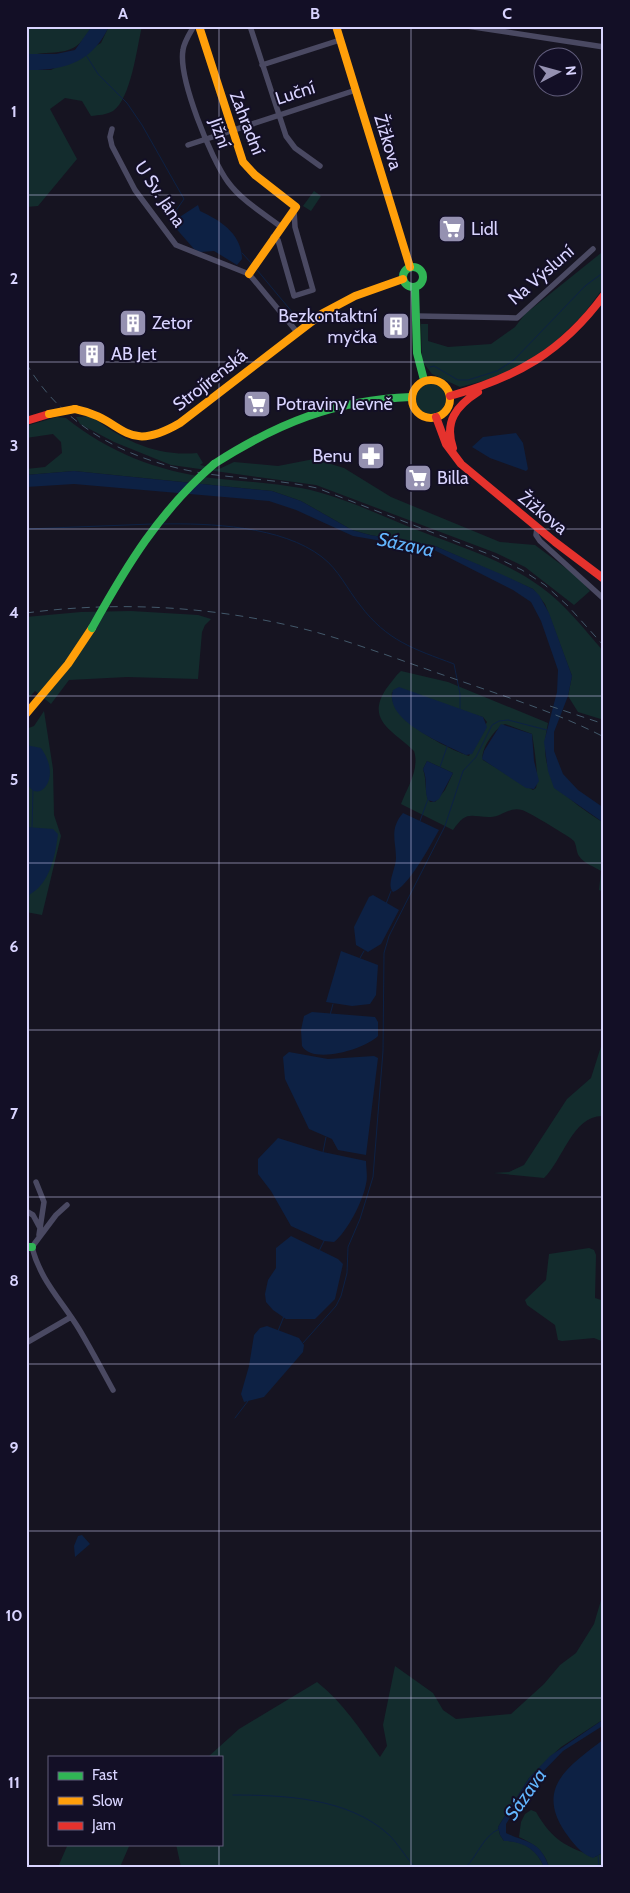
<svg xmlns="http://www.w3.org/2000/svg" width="630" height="1893" viewBox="0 0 630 1893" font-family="Cabin,sans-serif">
  <rect width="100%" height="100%" fill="#161421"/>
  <path fill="#132c2d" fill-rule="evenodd" d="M29,26H92C79,49 71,52 46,53C39,53 33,56 26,54Z
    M109,26H142C137,47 131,99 113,111C106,115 99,115 91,116L82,101L65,98L50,109L77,159L38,206L26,207V70H51L101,43Z
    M314,191L321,196L311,211L303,206Z
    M604,248V287L583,315L552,345L522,365L495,378L460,387L432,374L422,361L421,324H428V341L448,347L491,344L515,327L525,314L601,253Z
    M416 399a15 15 0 1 1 30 0a15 15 0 1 1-30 0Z
    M91,416C122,440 157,457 197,453L203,463L200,465L219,469L234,462L278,466L314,459L344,468L391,497L500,542L535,545L579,578L590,591L574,605L525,567L496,553L316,485L171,465L114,442L80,424L76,417Z
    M57,417L66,418C108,452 157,471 211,478C241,481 271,483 301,488C337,495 373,512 407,526C452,544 501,558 541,587C566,605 584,629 604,652V720L578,712L568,696L572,676L545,604L533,589L435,546L370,535L352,530L301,501L272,491L74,471L26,475V469L45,467L62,453L61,442L53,434L26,438V426Z
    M131,611L198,615L211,619L205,625L202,632L198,679L127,677L69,680L51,704L35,691L26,701V617L81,612Z
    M401,671L448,682L548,723C536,777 562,796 604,823V892L599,890L601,871C595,867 583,863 579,856C576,852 577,846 574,841C572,838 527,811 522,810C509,806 501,818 489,817C469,816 466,811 453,830L401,804C407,788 420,769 414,751C394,731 365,721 386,689C391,683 395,676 401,671ZM392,692L483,717L487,722L469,756C447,749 387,718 392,692ZM505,724L532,734C534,745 539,778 536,788L533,790L483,760C480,749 496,727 505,724ZM427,761L453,773L445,790L435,802H430C424,795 427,780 423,769Z
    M44,711L53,769L54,815L61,836L42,915L26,912V729L34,726Z
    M604,1037V1116C573,1114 563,1160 544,1178L494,1173L509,1172L524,1165L567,1099L591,1078Z
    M589,1248L594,1250L596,1255L595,1298L604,1301V1342L594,1338L562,1341L558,1340L555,1325L527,1305L525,1300L546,1280L549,1254Z
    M604,1590V1719L561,1747L529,1778L498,1827L500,1835L504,1841C522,1840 537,1849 544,1867H181L176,1844H221V1757H208L239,1729L317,1682C343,1702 361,1731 380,1757L387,1746L383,1725L395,1666L433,1693L443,1710L456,1719L511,1714L544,1684L560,1665L576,1653L594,1624Z
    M531,1810L536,1812C553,1841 565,1846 595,1857L604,1852V1867H549C544,1850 534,1844 519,1837L521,1822L525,1814Z
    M68,1844H130L120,1867H58Z"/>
  <path fill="#0d2144" d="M92,26H109C93,62 64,71 26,70V54H56L75,50Z
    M198,205L200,211C220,220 242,234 242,259L237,265L214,251L200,252L194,249L173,225L172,222Z
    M516,433L523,443L528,469L526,471L490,458L472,447L483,437Z
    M74,471L272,491L301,501L352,530L370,535L435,546L503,575L533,589L539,595L549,613L572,676L568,696L554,732V751L563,774L578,790L604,808V823L554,788L548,771L544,742L557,692L558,670L541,621L531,602L513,590L434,550L353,536L296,510L269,501L74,484L26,487V475Z
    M399,687L483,717L487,727L472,754L466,755C445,744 383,721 393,690Z
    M501,724L532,734L534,761L539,781L534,789L526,788L482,759L484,751Z
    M26,745L41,748C66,783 31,809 26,777C25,767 26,756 26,745Z
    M427,761L453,773L439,799L434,802L428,800C424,792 428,780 423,769Z
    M403,813L439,830C431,844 408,888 393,892C386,885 396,868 396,858C396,841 389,829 403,813Z
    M26,827L53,829L58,834C55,857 50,883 29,895H26Z
    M373,895L399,910L381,944L368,952L356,945L354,927L369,897Z
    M341,951L378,965L376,995L370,1004L352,1006L326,1002Z
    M312,1012L375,1017L378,1022V1036C365,1049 313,1065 302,1046L301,1030L304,1016Z
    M289,1052L328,1059L374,1056L378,1058L366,1155L338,1150L332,1139L309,1129L285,1079L283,1057Z
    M278,1138L323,1152L366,1161C366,1168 368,1177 366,1184C363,1201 347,1232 334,1242L324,1241L291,1226L271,1191L258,1174V1159Z
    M291,1236L338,1259L343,1264L335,1299L315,1319H286L273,1310L266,1302L265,1294L268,1280L276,1268V1248Z
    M267,1326L299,1338L304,1345L303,1352L264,1397L244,1402L241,1394L249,1366L254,1335L260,1328Z
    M82,1535L90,1544L75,1557L74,1546L78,1536Z
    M604,1719V1725L563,1751L532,1783L506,1824V1833C527,1843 540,1840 549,1867H544C537,1849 522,1841 504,1841L500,1835L498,1827L529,1778L550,1756Z
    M604,1739V1852L593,1858C581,1854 572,1842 565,1832C534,1786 572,1764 604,1739Z"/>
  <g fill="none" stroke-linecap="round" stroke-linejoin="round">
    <path stroke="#0d2144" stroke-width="1" d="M86,55L98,74L127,103L142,125L184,199L175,212L180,218
      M242,253L253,265
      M257,270L298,319
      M430,367L434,366L458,380H468L497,371L514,360L585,286L604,272
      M161,524C210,523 282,526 322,557C339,570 347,589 360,605C387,641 414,649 454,664L460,694V708
      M26,529L152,524
      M26,728L27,745
      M440,767L448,744
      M420,821L428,799
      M32,828L33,790
      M386,904L391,891
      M26,956L29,894
      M360,958L364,951
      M330,1015L333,1004
      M323,1152L326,1137
      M319,1251L324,1241
      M278,1331L284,1316
      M303,1343L336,1306L341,1296L347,1273L348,1247L360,1219L373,1177L383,1051L384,953L389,936L445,826L463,771L476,757L492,725L499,721L508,720L547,730
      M235,1418L248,1401
      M233,1795C285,1795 348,1798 388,1834C398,1843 405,1857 415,1867
      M598,1855L599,1867
      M466,1867C478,1855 483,1836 499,1829"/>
    <path stroke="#4a4962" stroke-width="5.5" d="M194,26C190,33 184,42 183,50C178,78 211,159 228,182C241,200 263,213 280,226
      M250,26L286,136L295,148L320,166
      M467,26L604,47
      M262,65L340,40
      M112,129L110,137L112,146L135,190L176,245L249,274L297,332
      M188,145L356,90
      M273,237L278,240L294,296L313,290L295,227L294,210
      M417,316L517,318L593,249
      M537,528L536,535L540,541L604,599
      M36,1182L44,1202L39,1235
      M67,1205L56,1215L32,1247C40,1280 62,1301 79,1329C91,1349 102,1370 113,1390
      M26,1211L33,1215L40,1228
      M26,1343L71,1317"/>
    <path stroke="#30b455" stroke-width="8" d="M403 277a10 10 0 1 1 20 0a10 10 0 1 1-20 0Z
      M415,287L417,353L424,380
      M214,464C278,423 335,400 411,397
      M26,1247H32"/>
    <path stroke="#ff9f0a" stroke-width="8" d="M199,26L243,162L255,175L296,207L249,274
      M336,26L410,267
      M412 399a19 19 0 1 1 38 0a19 19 0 1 1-38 0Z
      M75,409C126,419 123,456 180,423L323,313L355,296L403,279
      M26,714L68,664L92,628"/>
    <path stroke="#e5322d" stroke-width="8" d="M450,396C517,377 562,352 604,295
      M436,417L446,444L461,464L555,542L604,579
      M26,421L49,414
      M453,448C444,422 456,406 478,392"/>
    <path stroke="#43596b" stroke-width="1" stroke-dasharray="8 6" stroke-linecap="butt" d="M26,363C65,430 134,463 208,474C245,479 281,480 317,488L491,555L522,570L545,585L568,606L604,646
      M26,613C124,600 225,607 319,633C364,646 408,663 452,678C503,696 556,712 604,737
      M550,706L604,724"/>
    <path stroke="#30b455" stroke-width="8" d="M92,628C127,565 159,512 214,464"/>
    <path stroke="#ff9f0a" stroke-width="8" d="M49,414L75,409"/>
  </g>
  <path fill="none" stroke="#d9d4ff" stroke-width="1" stroke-opacity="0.55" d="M219,26V1757M411,26V1867M26,195H604M26,362H604M26,529H604M26,696H604M26,863H604M26,1030H604M26,1197H604M26,1364H604M26,1531H604M26,1698H604M219,1844V1867"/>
  <defs>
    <g id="supermarket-square" transform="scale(1.4375)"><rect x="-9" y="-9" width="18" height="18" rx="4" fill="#9591b1" stroke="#130f26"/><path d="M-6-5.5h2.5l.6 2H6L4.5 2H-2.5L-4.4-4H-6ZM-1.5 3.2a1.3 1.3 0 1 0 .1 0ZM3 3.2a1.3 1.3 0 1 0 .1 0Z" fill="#fff"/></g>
    <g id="building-square" transform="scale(1.4375)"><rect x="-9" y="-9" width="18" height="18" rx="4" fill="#9591b1" stroke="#130f26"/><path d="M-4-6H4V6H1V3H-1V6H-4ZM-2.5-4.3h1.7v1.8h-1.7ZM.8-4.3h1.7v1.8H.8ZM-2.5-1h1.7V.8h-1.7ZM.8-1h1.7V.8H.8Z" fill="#fff"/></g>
    <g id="pharmacy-square" transform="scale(1.4375)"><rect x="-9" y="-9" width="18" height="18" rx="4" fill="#9591b1" stroke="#130f26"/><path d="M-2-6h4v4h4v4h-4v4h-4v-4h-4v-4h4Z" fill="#fff"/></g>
  </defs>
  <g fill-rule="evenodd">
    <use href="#supermarket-square" x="452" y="229"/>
    <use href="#building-square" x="133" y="323"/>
    <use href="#building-square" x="396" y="326"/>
    <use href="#building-square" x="92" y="354"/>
    <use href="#supermarket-square" x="257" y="404"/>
    <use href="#pharmacy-square" x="371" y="456"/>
    <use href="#supermarket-square" x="418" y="478"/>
  </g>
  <g text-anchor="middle" stroke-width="4" stroke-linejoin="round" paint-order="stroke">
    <g font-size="18" fill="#d9d4ff" stroke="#130f26">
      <text transform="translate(295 93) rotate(-18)" y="6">Luční</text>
      <text transform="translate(247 123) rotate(69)" y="6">Zahradní</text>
      <text transform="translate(220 133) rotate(70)" y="6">Jižní</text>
      <text transform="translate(388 142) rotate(73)" y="6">Žižkova</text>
      <text transform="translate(160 194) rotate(56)" y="6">U Sv. Jána</text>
      <text transform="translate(541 275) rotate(-41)" y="6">Na Výsluní</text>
      <text transform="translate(210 380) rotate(-38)" y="6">Strojírenská</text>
      <text transform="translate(543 513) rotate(39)" y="6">Žižkova</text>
    </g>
    <g font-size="18" fill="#d9d4ff" stroke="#130f26" text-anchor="start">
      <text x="471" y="235">Lidl</text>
      <text x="377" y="322" text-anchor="end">Bezkontaktní<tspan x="377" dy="21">myčka</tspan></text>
      <text x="152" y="329">Zetor</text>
      <text x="111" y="360">AB Jet</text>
      <text x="276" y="410">Potraviny levně</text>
      <text x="352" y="462" text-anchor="end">Benu</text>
      <text x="437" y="484">Billa</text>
    </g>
    <g font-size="19" font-style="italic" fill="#62b6ff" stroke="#130f26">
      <text transform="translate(406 544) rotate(12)" y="7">Sázava</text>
      <text transform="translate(525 1794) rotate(-55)" y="7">Sázava</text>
    </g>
  </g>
  <rect width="630" height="1893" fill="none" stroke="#130f26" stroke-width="55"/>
  <rect x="48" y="1756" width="175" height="90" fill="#130f26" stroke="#625e7d"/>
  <rect x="58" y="1772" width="25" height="8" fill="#30b455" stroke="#625e7d"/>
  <text x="92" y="1780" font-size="15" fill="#d9d4ff">Fast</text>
  <rect x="58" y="1797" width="25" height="8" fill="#ff9f0a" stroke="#625e7d"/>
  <text x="92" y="1806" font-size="15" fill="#d9d4ff">Slow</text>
  <rect x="58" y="1822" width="25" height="8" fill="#e5322d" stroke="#625e7d"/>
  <text x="92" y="1830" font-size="15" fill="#d9d4ff">Jam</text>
  <g transform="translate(558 72) rotate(84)"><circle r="24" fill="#130f26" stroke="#625e7d"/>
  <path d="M0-4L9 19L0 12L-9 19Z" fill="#9591b1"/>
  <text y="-8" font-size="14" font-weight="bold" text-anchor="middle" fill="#d9d4ff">N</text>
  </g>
  <rect x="28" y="28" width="574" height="1838" fill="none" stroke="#d9d4ff" stroke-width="2"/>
  <g font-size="16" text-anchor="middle" font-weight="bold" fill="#d9d4ff">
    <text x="123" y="19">A</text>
    <text x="315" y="19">B</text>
    <text x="507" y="19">C</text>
    <text x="14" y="117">1</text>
    <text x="14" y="284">2</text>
    <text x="14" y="451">3</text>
    <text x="14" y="618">4</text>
    <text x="14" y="785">5</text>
    <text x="14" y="952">6</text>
    <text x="14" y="1119">7</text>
    <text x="14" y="1286">8</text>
    <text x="14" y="1453">9</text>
    <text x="14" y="1621">10</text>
    <text x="14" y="1788">11</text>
  </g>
</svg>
